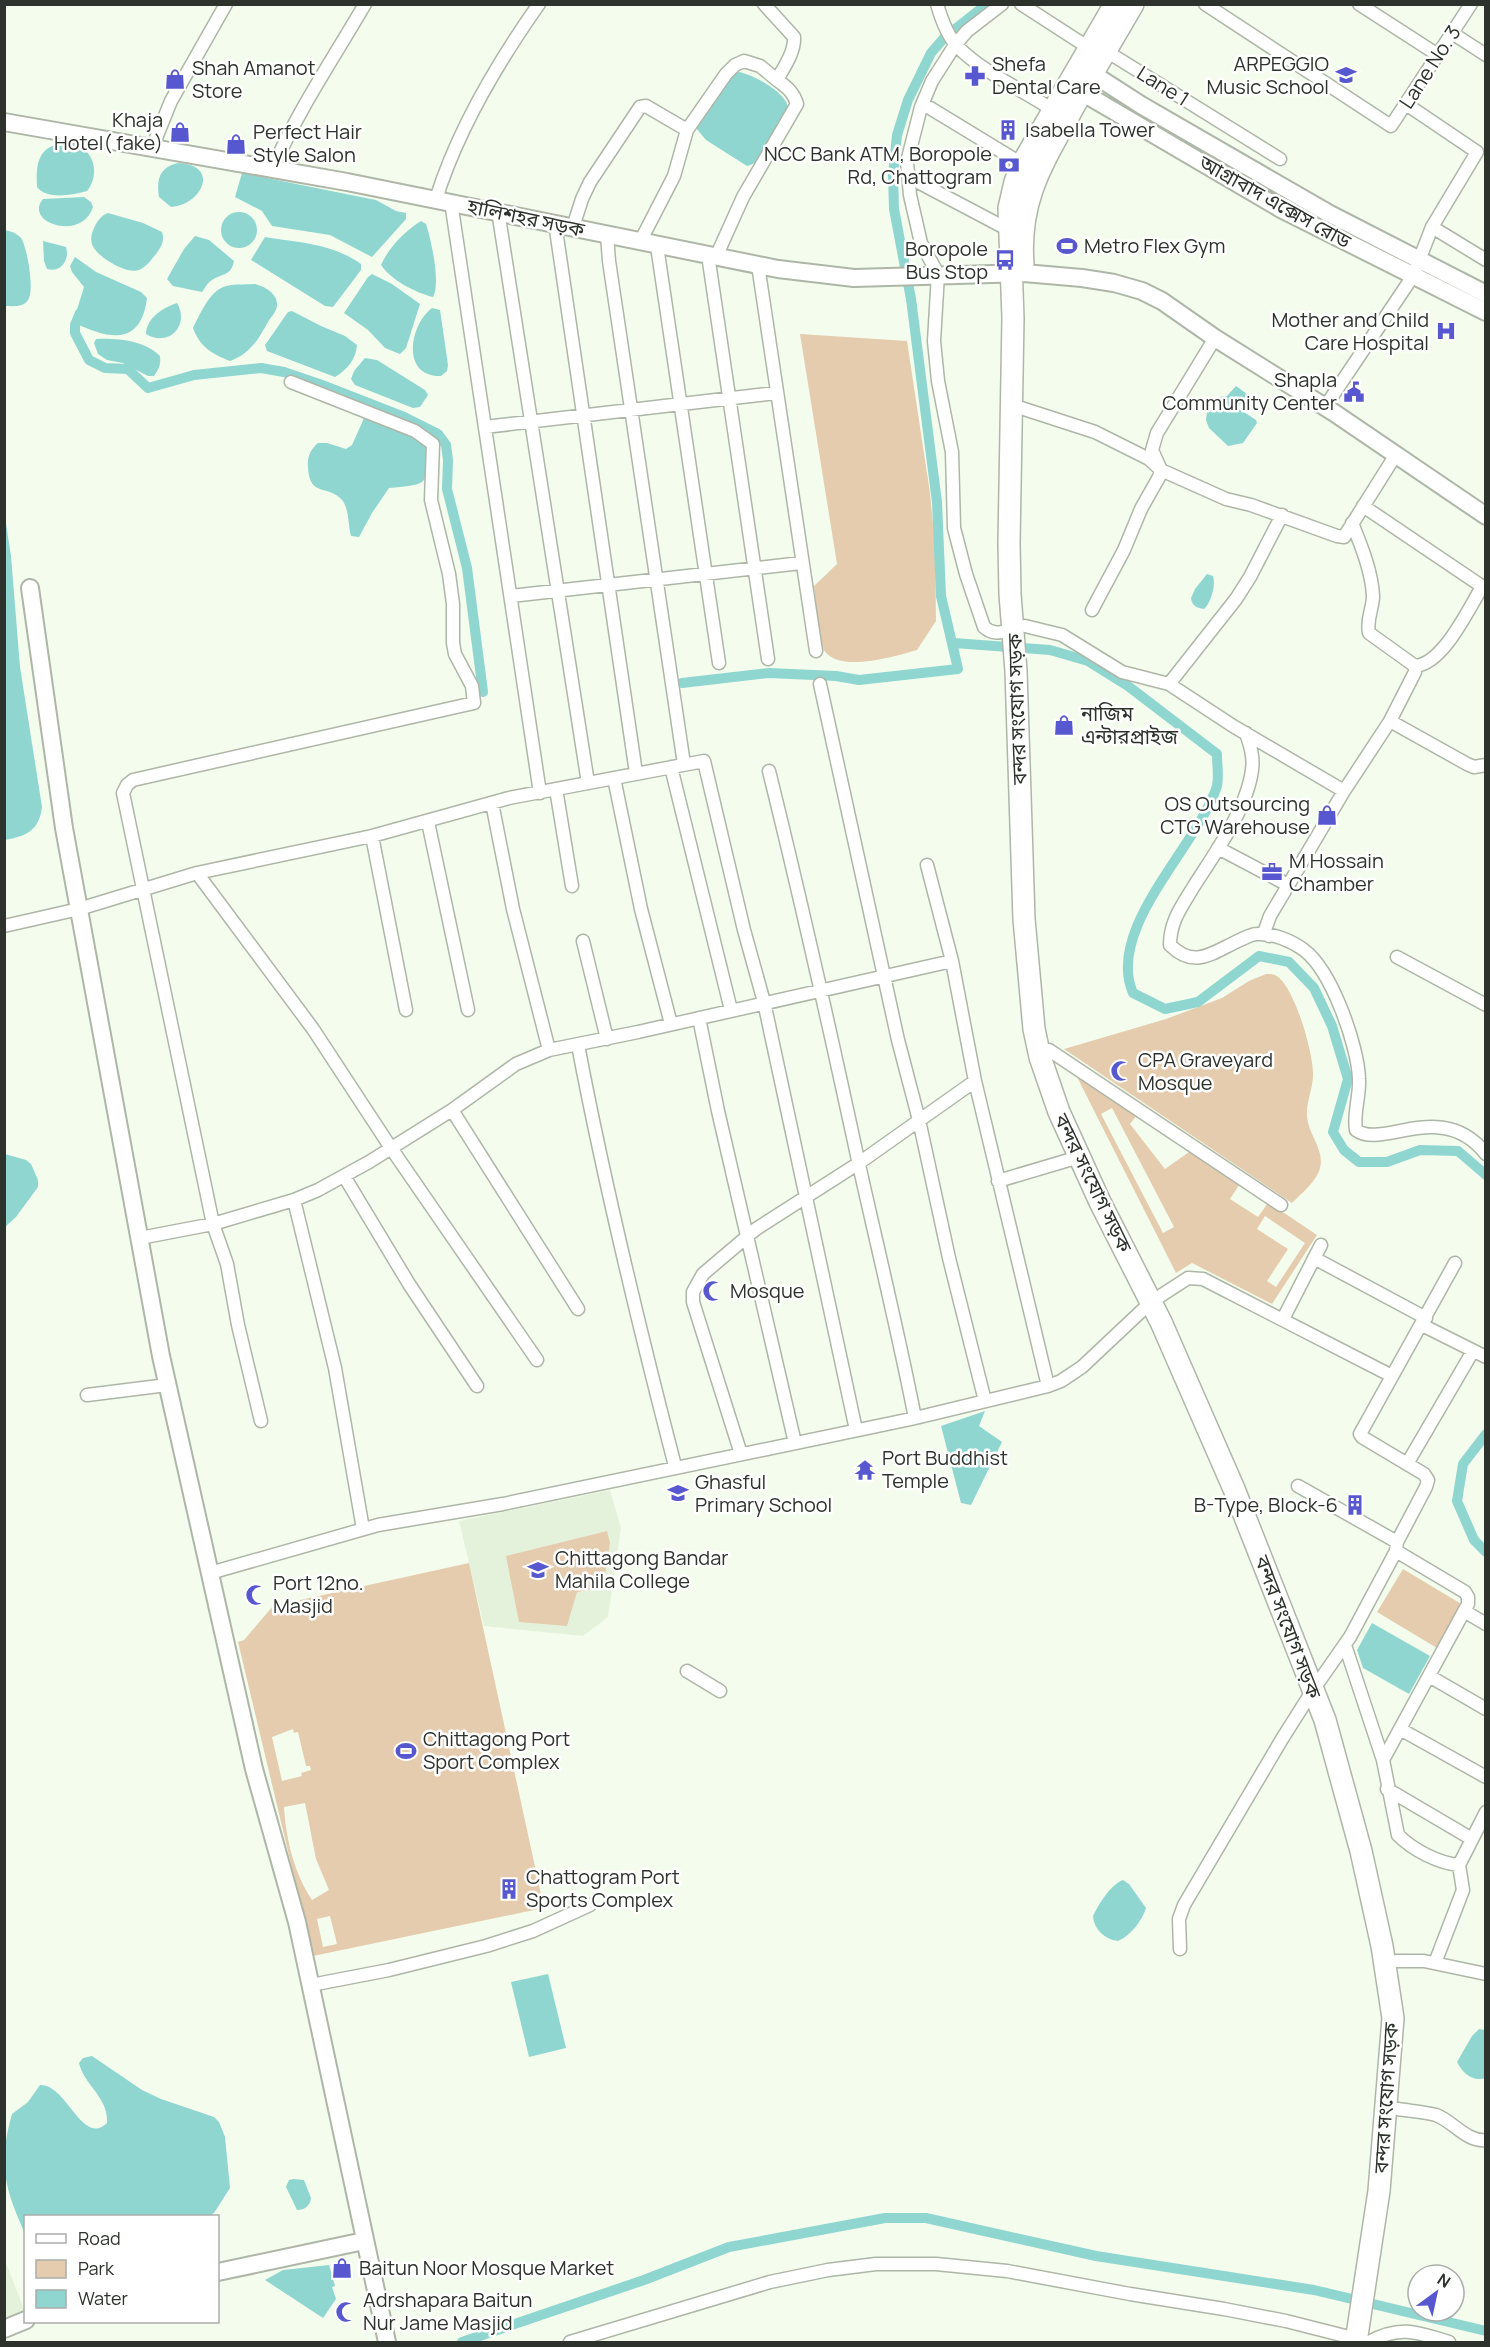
<svg xmlns="http://www.w3.org/2000/svg" width="1490" height="2347" viewBox="0 0 1490 2347" font-family="Manrope,'Noto Sans Bengali',sans-serif">
  <rect width="100%" height="100%" fill="#f4fded"/>
  <path fill="#e5f2db" d="M610,1490L621,1528L608,1617L583,1636L484,1626L459,1521Z
    M4,2257L25,2312L5,2319H4Z"/>
  <path fill="#e5ccae" fill-rule="evenodd" d="M800,334L907,341L930,493L935,545L936,621L917,650C895,656 833,676 822,646C817,632 816,602 814,586L837,564Z
    M1266,974C1269,974 1272,974 1275,975C1294,983 1314,1055 1313,1075C1313,1088 1306,1103 1307,1116C1308,1135 1325,1149 1320,1168C1317,1181 1301,1194 1292,1203L1064,1049L1166,1019L1222,998L1249,981Z
    M1075,1073L1317,1235L1272,1304L1192,1263L1176,1273ZM1112,1108L1174,1227L1163,1233L1101,1114ZM1137,1115L1189,1152L1165,1169L1130,1124ZM1239,1185L1267,1204L1258,1217L1230,1199ZM1265,1216L1305,1243L1276,1287L1267,1281L1288,1249L1257,1229Z
    M607,1531L610,1543L603,1587L577,1592L567,1626L519,1622L506,1556Z
    M469,1563L544,1908L313,1956L238,1642L244,1640L273,1606ZM293,1729L294,1733L298,1732L306,1766H310L311,1770L301,1773L302,1776L282,1781L272,1737ZM305,1803L316,1859L329,1890L312,1900C294,1873 286,1839 284,1807ZM330,1916L337,1944L323,1947L317,1919Z
    M1403,1569L1463,1605L1437,1648L1377,1612Z"/>
  <path fill="#8fd6d1" d="M738,72C751,73 790,94 788,110C788,116 761,158 756,162C753,164 750,165 747,166L706,140L696,128L732,74Z
    M61,143C65,143 72,143 76,145C96,152 99,176 87,191C73,195 47,200 37,187C36,166 37,148 61,143Z
    M178,163C221,165 202,205 171,207L159,197C156,179 160,167 178,163Z
    M242,173L376,200L396,211L406,213V219L372,257L330,235L272,226L262,211L235,197Z
    M84,197L91,202L93,207C82,242 23,223 43,199Z
    M221 230a18 18 0 1 1 36 0a18 18 0 1 1-36 0Z
    M108,213L143,223L162,232C165,241 161,247 156,254C151,260 146,267 139,270C127,275 95,256 92,244C90,238 92,232 95,226C98,220 102,215 108,213Z
    M421,221L426,224C431,239 441,284 433,297C416,293 391,280 381,265C389,247 405,231 421,221Z
    M4,230C11,231 16,233 21,238C27,246 34,288 29,298C25,308 13,306 5,306Z
    M195,236L209,240L234,261C231,276 223,273 212,280C208,282 205,288 202,292L173,286L167,279L184,249Z
    M265,237C300,243 331,243 361,264V270L333,307L325,306L251,260Z
    M43,241L66,247C70,260 61,273 47,269L44,261Z
    M75,257L96,272L141,292L147,298C141,345 111,340 77,324L75,316L84,287L72,272L70,266Z
    M372,274L392,284L420,304L406,348L400,354L385,348L368,330L344,313L368,277Z
    M255,284C264,286 278,294 277,305C277,311 271,317 268,322C258,340 250,354 230,361C212,354 200,347 193,328C199,316 208,295 221,288C230,283 245,285 255,284Z
    M177,303C190,325 169,348 146,334C147,317 163,308 177,303Z
    M432,308L440,310L448,365L447,371L441,376C400,377 410,324 432,308Z
    M292,311L321,326L345,336L357,345C356,359 347,370 335,377L267,351L265,345L288,312Z
    M96,339C117,338 144,340 160,356C161,365 159,369 154,376H148L123,363L107,360L98,354L94,343Z
    M365,358L377,360L425,390L428,395L420,407L413,408L355,385L351,379L354,371Z
    M1236,386L1247,394L1238,408L1256,420L1257,423L1243,443L1228,446L1209,428L1206,420L1207,412L1219,397L1227,396Z
    M365,416L408,433L427,445C429,486 429,484 389,488L372,513L359,537L351,536C348,525 349,508 342,500C328,484 310,498 308,468C307,457 310,450 318,443H327L346,449L352,445Z
    M5,517L11,556L20,667L42,807C39,831 26,836 5,840Z
    M1207,574L1213,576C1216,585 1211,603 1204,609C1197,608 1192,606 1191,598L1195,589Z
    M5,1154L26,1160L31,1164L38,1180V1187L16,1217L5,1227Z
    M985,1411L979,1426L1002,1442L971,1505L961,1503L941,1426Z
    M1372,1623L1430,1656L1409,1694L1363,1668L1357,1650Z
    M1123,1880L1129,1884L1146,1908C1142,1921 1131,1935 1118,1941C1105,1939 1094,1930 1093,1916C1099,1904 1110,1885 1123,1880Z
    M548,1974L566,2048L529,2057L511,1982Z
    M1479,2029L1485,2030L1486,2078C1473,2082 1463,2074 1457,2062L1472,2036Z
    M92,2056L142,2090L161,2099L214,2117L219,2122L225,2137L230,2188L214,2213L209,2216H26L25,2236C23,2227 18,2219 15,2210C1,2175 2,2149 12,2114L28,2102L40,2085C67,2084 82,2147 107,2123C109,2098 84,2085 79,2063L83,2058Z
    M293,2179L304,2180L311,2198C310,2206 305,2210 297,2210L286,2187L289,2180Z
    M329,2265L335,2286L332,2287L336,2299L323,2318L265,2280L283,2270Z"/>
  <g fill="none" stroke-linecap="round" stroke-linejoin="round">
    <path stroke="#8fd6d1" stroke-width="10" d="M80,313L75,325V333L89,360L105,368L128,369L148,388L194,375L261,368L284,372L322,385L404,417L438,434L446,445L448,460L447,489L467,568L483,692
      M954,643L1050,650L1088,661L1128,686L1217,754C1217,764 1219,777 1217,786C1198,846 1105,928 1133,993L1165,1009L1198,1002L1259,956L1289,962L1314,988L1332,1026L1348,1079L1333,1132L1344,1150L1359,1162H1387L1420,1150L1458,1151L1486,1175
      M682,683L769,673L836,676L859,680L958,669L941,596L937,502L911,299L894,209L893,175L897,135L908,100L931,53L944,38L987,4
      M1486,1434L1463,1464L1457,1501L1474,1540L1486,1552
      M462,2342L644,2280L729,2247L885,2218H926L1096,2256L1314,2290L1486,2331"/>
    <g stroke="#aeb6a7" stroke-width="15">
      <path id="street" d="M937,4C941,18 948,37 958,47C982,72 1023,90 1053,110
        M1002,4L967,31L955,45L932,81L921,107L907,162L910,195L921,243L938,274L934,341L938,381L952,452L954,528L966,574L984,627C994,636 1002,632 1014,629
        M1021,4L1089,48
        M1205,4L1391,126L1471,4
        M1359,4L1438,55
        M1452,33L1486,55
        M1106,51L1280,159
        M930,108L1022,164
        M152,148L171,101L226,4
        M272,170C297,112 333,59 365,4
        M918,182L1009,230
        M436,199C457,132 498,62 539,4
        M451,202L540,793
        M498,211L588,783
        M555,223L636,773
        M573,227L582,199L590,182L640,107L646,106L687,130
        M1432,227L1486,260
        M607,235L609,261L684,764
        M640,242L674,176L687,130L726,74L735,65L744,61L760,66L777,80
        M657,246L719,663
        M708,255L768,659
        M716,257L743,197L797,104C794,93 787,87 777,80C784,67 795,52 794,37L764,4
        M758,265L816,651
        M1325,407L1413,276L1432,227L1477,152L1406,104
        M1021,408L1095,432L1149,459L1161,470L1226,499L1251,505L1337,536L1344,537L1395,456
        M485,427L776,393
        M1363,506L1486,589
        M1352,523C1361,545 1372,572 1373,596C1373,609 1366,619 1369,633L1415,666C1443,664 1468,610 1482,587
        M511,596L801,563
        M1092,610L1124,550L1141,509L1159,477L1161,470L1152,450L1157,433L1215,338
        M1025,626L1062,635L1122,672L1169,684L1233,726L1344,791
        M820,684L898,1040L919,1120L949,1258L985,1401
        M1169,684L1236,599L1250,577L1282,515
        M1390,721L1467,764L1474,767L1486,765
        M1246,733C1250,745 1254,757 1252,770C1247,809 1215,853 1194,886C1182,906 1170,921 1170,945C1195,970 1213,952 1240,940C1245,938 1251,934 1257,934C1273,933 1292,941 1304,950C1332,971 1358,1046 1359,1079C1360,1096 1353,1114 1356,1130C1382,1150 1442,1098 1486,1154
        M671,767L731,1010
        M769,771C801,900 830,1030 858,1160C877,1246 898,1331 915,1418
        M614,778L641,909L671,1024
        M556,789L572,886
        M492,803L513,909L549,1050
        M428,822L468,1010
        M372,836L406,1010
        M1218,848L1288,885
        M927,865L952,961L975,1081L1048,1386
        M197,873L313,1029L391,1148L537,1360
        M4,926L79,909L197,873L372,836L509,798L704,761L744,930L764,1002L856,1430
        M1269,936L1265,930L1270,916L1344,791L1390,721L1415,672V666
        M583,941L607,1039
        M1397,957L1486,1005
        M699,1018L718,1111L795,1443
        M578,1045C605,1187 639,1327 675,1466
        M1049,1050L1281,1205
        M452,1110L578,1309
        M344,1176L409,1284L477,1386
        M998,1181L1079,1157
        M294,1200L335,1368L363,1529
        M140,1238L213,1224L294,1200L318,1190L369,1162L452,1110L516,1064L549,1050L638,1032L952,961
        M1314,1258L1426,1318
        M1283,1319L1321,1245
        M1422,1325L1486,1357
        M87,1395L167,1385
        M261,1421L238,1325L227,1264L213,1224L123,793L127,785L133,780L474,703L472,686L455,654L453,643V604L449,574L431,500L433,444L415,431L291,382
        M741,1454L693,1302V1292L703,1274L756,1229L859,1163L975,1081
        M1407,1464L1473,1351
        M1298,1486L1397,1542
        M210,1573L378,1525L503,1504L911,1419L1048,1386L1061,1381L1082,1367L1151,1302L1188,1278L1203,1279L1392,1376
        M1464,1611L1486,1624
        M1345,1645L1383,1760L1398,1835C1413,1850 1438,1863 1459,1865
        M687,1671L720,1691
        M1429,1676L1486,1709
        M1400,1729L1486,1777
        M1383,1760L1468,1604V1597L1465,1592L1396,1551
        M1387,1789L1472,1839
        M1180,1949L1179,1919L1184,1905L1282,1739L1313,1690L1350,1637L1396,1551L1397,1542L1426,1487L1428,1480L1424,1474L1362,1437L1360,1434L1455,1263
        M1396,1961H1424L1486,1974
        M1435,1963L1463,1890L1459,1865L1486,1812
        M311,1985L389,1970L486,1946L533,1931L590,1905
        M1398,2109C1410,2111 1424,2112 1436,2115C1453,2121 1466,2142 1486,2140
        M570,2342L770,2282L828,2270L876,2264H936L1007,2271L1130,2294L1224,2309L1286,2321L1357,2339
        M1369,2342C1400,2325 1417,2332 1449,2342"/>
    </g>
    <g stroke="#aeb6a7" stroke-width="20">
      <path id="secondary" d="M1082,67L1141,105L1328,213L1486,294
        M1073,87L1281,209L1486,312
        M4,122L347,182L778,269L854,278L1024,273L1082,278L1114,283L1142,291L1162,301L1215,338L1333,412L1486,516
        M30,588L64,828L161,1356L254,1769L297,1922L387,2342
        M218,2272L364,2241
        M4,2329L26,2320"/>
    </g>
    <g stroke="#aeb6a7" stroke-width="24">
      <path id="highway" d="M1115,4L1022,164L1015,182L1009,208L1013,318L1009,543L1010,594L1016,671L1024,919L1034,1029L1040,1057L1059,1112L1100,1202L1161,1322L1234,1489L1325,1720L1361,1851L1382,1946L1393,2018L1379,2191L1356,2342
        M1023,264C1018,199 1043,163 1073,108C1092,73 1113,39 1133,4"/>
    </g>
    <use href="#street" stroke="#fff" stroke-width="12"/>
    <use href="#secondary" stroke="#fff" stroke-width="16"/>
    <use href="#highway" stroke="#fff" stroke-width="21"/>
  </g>
  <defs>
    <g id="school-bare" transform="scale(1.62)"><path d="M0-5L7-2L0 1L-7-2ZM-4 1L0 2.5L4 1V4Q0 6-4 4Z" fill="#5758cf" stroke="#fff" stroke-width="2.5" paint-order="stroke"/></g>
    <g id="pharmacy-bare" transform="scale(1.62)"><path d="M-2-6h4v4h4v4h-4v4h-4v-4h-4v-4h4Z" fill="#5758cf" stroke="#fff" stroke-width="2.5" paint-order="stroke"/></g>
    <g id="shop-bare" transform="scale(1.62)"><path d="M-5-2.5h2.3a2.7 3.5 0 0 1 5.4 0H5L5.5 6h-11ZM-1.5-2.5h3a1.5 2.3 0 0 0-3 0Z" fill="#5758cf" stroke="#fff" stroke-width="2.5" paint-order="stroke"/></g>
    <g id="building-bare" transform="scale(1.62)"><path d="M-4-6H4V6H1V3H-1V6H-4ZM-2.5-4.3h1.7v1.8h-1.7ZM.8-4.3h1.7v1.8H.8ZM-2.5-1h1.7V.8h-1.7ZM.8-1h1.7V.8H.8Z" fill="#5758cf" stroke="#fff" stroke-width="2.5" paint-order="stroke"/></g>
    <g id="bank-bare" transform="scale(1.62)"><path d="M-6-4H6V4H-6ZM0-2.3a2.3 2.3 0 1 0 0 4.6a2.3 2.3 0 1 0 0-4.6Z" fill="#5758cf" stroke="#fff" stroke-width="2.5" paint-order="stroke"/></g>
    <g id="stadium-bare" transform="scale(1.62)"><path d="M0-5a6.5 5 0 1 0 0 10a6.5 5 0 1 0 0-10ZM-3.5-1.8h7v3.6h-7Z" fill="#5758cf" stroke="#fff" stroke-width="2.5" paint-order="stroke"/></g>
    <g id="bus-bare" transform="scale(1.62)"><path d="M-5-6H5V4H4V6H2V4H-2V6H-4V4H-5ZM-3.5-4V0h7V-4ZM-3.5 1.2v1.5H-2V1.2ZM2 1.2v1.5H3.5V1.2Z" fill="#5758cf" stroke="#fff" stroke-width="2.5" paint-order="stroke"/></g>
    <g id="hospital-bare" transform="scale(1.62)"><path d="M-5-5h3v3.5h4V-5h3V5h-3V1.5h-4V5h-3Z" fill="#5758cf" stroke="#fff" stroke-width="2.5" paint-order="stroke"/></g>
    <g id="civic-bare" transform="scale(1.62)"><path d="M-.6-6.5H3V-4.5H.6V-3L4-1V1h2V6H-6V1h2V-1L-.6-3ZM-1.2 2.5V6h2.4V2.5Z" fill="#5758cf" stroke="#fff" stroke-width="2.5" paint-order="stroke"/></g>
    <g id="office-bare" transform="scale(1.62)"><path d="M-6-3h4V-5.5h4V-3h4V5H-6ZM-1-4.5V-3h2v-1.5ZM-6 0V1H6V0Z" fill="#5758cf" stroke="#fff" stroke-width="2.5" paint-order="stroke"/></g>
    <g id="mosque-bare" transform="scale(1.62)"><path d="M3.5-4.9A6 6 0 1 0 3.5 4.9A5 5 0 1 1 3.5-4.9Z" fill="#5758cf" stroke="#fff" stroke-width="2.5" paint-order="stroke"/></g>
    <g id="temple-bare" transform="scale(1.62)"><path d="M0-6L5-2H3V0L6.5 2.5H4V6H1.5V3h-3V6H-4V2.5H-6.5L-3 0V-2H-5Z" fill="#5758cf" stroke="#fff" stroke-width="2.5" paint-order="stroke"/></g>
    <g id="university-bare" transform="scale(1.62)"><path d="M0-5L7-2L0 1L-7-2ZM-4 1L0 2.5L4 1V4Q0 6-4 4Z" fill="#5758cf" stroke="#fff" stroke-width="2.5" paint-order="stroke"/></g>
  </defs>
  <g fill-rule="evenodd">
    <use href="#school-bare" x="1346" y="75"/>
    <use href="#pharmacy-bare" x="975" y="76"/>
    <use href="#shop-bare" x="175" y="79"/>
    <use href="#building-bare" x="1008" y="130"/>
    <use href="#shop-bare" x="180" y="132"/>
    <use href="#shop-bare" x="236" y="144"/>
    <use href="#bank-bare" x="1009" y="165"/>
    <use href="#stadium-bare" x="1067" y="246"/>
    <use href="#bus-bare" x="1005" y="260"/>
    <use href="#hospital-bare" x="1446" y="331"/>
    <use href="#civic-bare" x="1354" y="392"/>
    <use href="#shop-bare" x="1064" y="725"/>
    <use href="#shop-bare" x="1327" y="815"/>
    <use href="#office-bare" x="1272" y="872"/>
    <use href="#mosque-bare" x="1121" y="1071"/>
    <use href="#mosque-bare" x="713" y="1291"/>
    <use href="#temple-bare" x="865" y="1470"/>
    <use href="#school-bare" x="678" y="1493"/>
    <use href="#building-bare" x="1355" y="1505"/>
    <use href="#university-bare" x="538" y="1570"/>
    <use href="#mosque-bare" x="256" y="1595"/>
    <use href="#stadium-bare" x="406" y="1751"/>
    <use href="#building-bare" x="509" y="1889"/>
    <use href="#shop-bare" x="342" y="2268"/>
    <use href="#mosque-bare" x="346" y="2312"/>
  </g>
  <g text-anchor="middle" stroke-width="5" stroke-linejoin="round" paint-order="stroke">
    <g font-size="20" fill="#2e322c" stroke="#fff" text-anchor="start">
      <text x="992" y="71">Shefa<tspan x="992" dy="23">Dental Care</tspan></text>
      <text x="1329" y="71" text-anchor="end">ARPEGGIO<tspan x="1329" dy="23">Music School</tspan></text>
      <text x="192" y="75">Shah Amanot<tspan x="192" dy="23">Store</tspan></text>
      <text x="163" y="127" text-anchor="end">Khaja<tspan x="163" dy="23">Hotel( fake)</tspan></text>
      <text x="1025" y="137">Isabella Tower</text>
      <text x="253" y="139">Perfect Hair<tspan x="253" dy="23">Style Salon</tspan></text>
      <text x="992" y="161" text-anchor="end">NCC Bank ATM, Boropole<tspan x="992" dy="23">Rd, Chattogram</tspan></text>
      <text x="1084" y="253">Metro Flex Gym</text>
      <text x="988" y="256" text-anchor="end">Boropole<tspan x="988" dy="23">Bus Stop</tspan></text>
      <text x="1429" y="327" text-anchor="end">Mother and Child<tspan x="1429" dy="23">Care Hospital</tspan></text>
      <text x="1337" y="387" text-anchor="end">Shapla<tspan x="1337" dy="23">Community Center</tspan></text>
      <text x="1081" y="721">নাজিম<tspan x="1081" dy="23">এন্টারপ্রাইজ</tspan></text>
      <text x="1310" y="811" text-anchor="end">OS Outsourcing<tspan x="1310" dy="23">CTG Warehouse</tspan></text>
      <text x="1289" y="868">M Hossain<tspan x="1289" dy="23">Chamber</tspan></text>
      <text x="1138" y="1067">CPA Graveyard<tspan x="1138" dy="23">Mosque</tspan></text>
      <text x="730" y="1298">Mosque</text>
      <text x="882" y="1465">Port Buddhist<tspan x="882" dy="23">Temple</tspan></text>
      <text x="695" y="1489">Ghasful<tspan x="695" dy="23">Primary School</tspan></text>
      <text x="1338" y="1512" text-anchor="end">B-Type, Block-6</text>
      <text x="555" y="1565">Chittagong Bandar<tspan x="555" dy="23">Mahila College</tspan></text>
      <text x="273" y="1590">Port 12no.<tspan x="273" dy="23">Masjid</tspan></text>
      <text x="423" y="1746">Chittagong Port<tspan x="423" dy="23">Sport Complex</tspan></text>
      <text x="526" y="1884">Chattogram Port<tspan x="526" dy="23">Sports Complex</tspan></text>
      <text x="359" y="2275">Baitun Noor Mosque Market</text>
      <text x="363" y="2307">Adrshapara Baitun<tspan x="363" dy="23">Nur Jame Masjid</tspan></text>
    </g>
    <g font-size="20" fill="#2e322c" stroke="#fff">
      <text transform="translate(1430 67) rotate(-57)" y="7">Lane No. 3</text>
      <text transform="translate(1163 86) rotate(32)" y="7">Lane 1</text>
      <text transform="translate(1275 202) rotate(29)" y="7">আগ্রাবাদ এক্সেস রোড</text>
      <text transform="translate(526 218) rotate(12)" y="7">হালিশহর সড়ক</text>
      <text transform="translate(1017 709) rotate(-92)" y="7">বন্দর সংযোগ সড়ক</text>
      <text transform="translate(1093 1183) rotate(64)" y="7">বন্দর সংযোগ সড়ক</text>
      <text transform="translate(1288 1627) rotate(69)" y="7">বন্দর সংযোগ সড়ক</text>
      <text transform="translate(1386 2098) rotate(-86)" y="7">বন্দর সংযোগ সড়ক</text>
    </g>
  </g>
  <rect width="1490" height="2347" fill="none" stroke="#2e322c" stroke-width="12"/>
  <rect x="24" y="2215" width="195" height="108" fill="#ffffff" stroke="#abadab" stroke-width="1.5"/>
  <rect x="36" y="2234" width="30" height="9" fill="#ffffff" stroke="#abadab" stroke-width="1.5"/>
  <text x="78" y="2245" font-size="18" fill="#2e322c">Road</text>
  <rect x="36" y="2260" width="30" height="18" fill="#e5ccae" stroke="#abadab" stroke-width="1.5"/>
  <text x="78" y="2275" font-size="18" fill="#2e322c">Park</text>
  <rect x="36" y="2290" width="30" height="18" fill="#8fd6d1" stroke="#abadab" stroke-width="1.5"/>
  <text x="78" y="2305" font-size="18" fill="#2e322c">Water</text>
  <g transform="translate(1436 2293) rotate(33)"><circle r="28" fill="#ffffff" stroke="#abadab" stroke-width="1.5"/>
  <path d="M0-4.5L10 22L0 15L-10 22Z" fill="#5758cf"/>
  <text y="-9" font-size="16" font-weight="bold" text-anchor="middle" fill="#2e322c">N</text>
  </g>
</svg>
